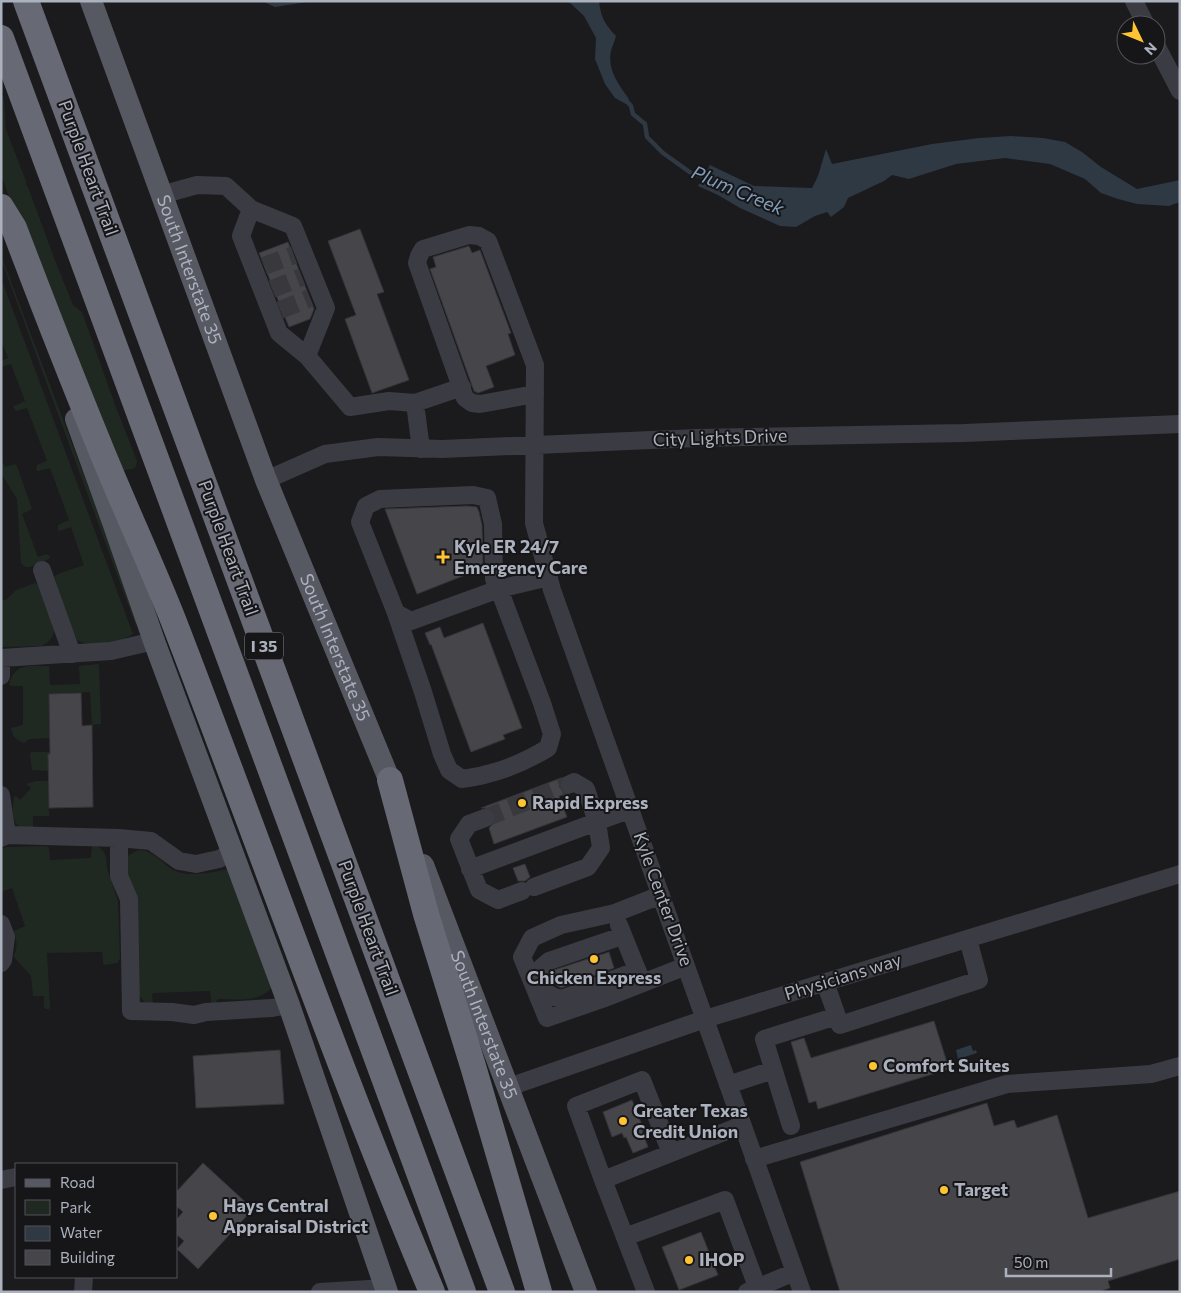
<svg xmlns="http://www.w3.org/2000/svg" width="1181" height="1293" viewBox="0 0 1181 1293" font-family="Commissioner,sans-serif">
  <rect width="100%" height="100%" fill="#1b1a1d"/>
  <path fill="#202921" d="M1,92L4,100L6,130L26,181V185L28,187L56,263L73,305L82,312L117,410L137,461L136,466L133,469L124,470L119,468L20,227L1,175Z
    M1,255L134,608L137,623L136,626L1,259Z
    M1,278L133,634C118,643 93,649 77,640L71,627L55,579V576L58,574L84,565L71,527L59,531L58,530V525L69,520L50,468L38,471L36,469L37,465L47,461L27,408L16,411L13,407L14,406L25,401L11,364L1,367V361L8,358L1,340Z
    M1,459L5,467L15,464L17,466L32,509L22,514L38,557L47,554L50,556L49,559L30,567H25L21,563L17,499L1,473Z
    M35,583L39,585C43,594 55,623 54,631C53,638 47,644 41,646L1,647V601L7,599L16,590Z
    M99,664L101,724L92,725L90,692L49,694L50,738L29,739L24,743C16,740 12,736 11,728L23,725V686H11L9,684C16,661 30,667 49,666L50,685L80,684L79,666Z
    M31,752H50V754H48V771L32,770L30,754Z
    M36,781H48L49,816H33V829C29,828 24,828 21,827C10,823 13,805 14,797L16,796L20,800L31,788L26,784Z
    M92,845L99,847L104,852L106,857L107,868L118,901L120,959L117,963L105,965L103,963L102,952L47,953L50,1007L49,1009H46L44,1007V996H33L31,976L13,956C19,948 16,940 14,931L25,926L12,888L1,892V848L8,847L47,846L49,848L50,860L91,858Z
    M139,850C154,851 162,863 173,870C187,878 214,872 229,869L271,988C259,1003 236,999 219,999L217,1000L216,1003H211V1002L210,991L153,993L152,994L153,1004L150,1005L144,1002L139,995L124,864L129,855Z"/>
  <path fill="#2f3943" d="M262,1H333L307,2L275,7Z
    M568,1H599C601,18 605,24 616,36C615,41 612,46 611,51C607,70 619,85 629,99L626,104L615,98L605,84L595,59L596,38L584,16Z
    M1011,136L1043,138L1065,142L1082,152L1101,167L1137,189L1180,180V202L1169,206L1137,204L1118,199L1101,193L1085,179L1050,164L1005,158L956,164L909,179L892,175L884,181L848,198L844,207L831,217L827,212L815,216L796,227L780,226L740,208L718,195L698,186L710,165L754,186L812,188L818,176L826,149L832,164L932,144L979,138Z
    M971,1045L973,1051L976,1050L977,1053L958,1059L956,1050Z"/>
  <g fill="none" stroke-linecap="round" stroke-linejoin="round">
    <path stroke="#2f3943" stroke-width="4.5" d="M624,98L631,106L633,114L645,124L647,137L663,153L691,173L708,178"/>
  </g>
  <path fill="#45454a" stroke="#353439" d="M360,229L384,292L377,294L409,380L372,393L345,319L356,315L328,241Z
    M288,242L314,309L310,319L289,327L259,253Z
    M469,246L472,253L480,250L511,333L508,334L515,355L486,366L494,387L478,393L474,391L430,269L436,267L433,257Z
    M467,506L477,507L479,512L482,525L483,568L417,594L385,509Z
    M483,623L522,728L503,735L505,739L471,752L431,644L430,645L425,633L440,627L444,638Z
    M81,693L82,726L92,725L93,807L49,808L48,754H50L49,694Z
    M561,778L559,783L560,788L566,794L559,796L567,817L494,844L489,828L493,824L496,819L495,815L491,810L486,808H481Z
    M525,864L530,877L525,881H518L513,868Z
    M609,952L614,968L561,988L553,983L551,973L554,970Z
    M934,1021L949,1069L818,1109L816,1101L809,1103L791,1042L804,1038L811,1058Z
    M280,1050L284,1104L196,1108L193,1056Z
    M632,1100L644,1130L642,1131L648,1147L633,1153L626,1137L624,1138L622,1133L612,1137L603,1112Z
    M987,1103L994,1126L1014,1120L1017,1128L1057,1115L1088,1218L1180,1191V1259L1108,1281L1110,1288L1099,1292H840L800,1162Z
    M203,1163L253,1209L198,1269L177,1249L184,1241L176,1234V1220L183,1212L176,1206V1192Z
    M701,1232L718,1275L679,1290L662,1247Z"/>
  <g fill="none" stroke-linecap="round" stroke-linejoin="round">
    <path stroke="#38383d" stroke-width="18" stroke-dasharray="18 9" stroke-linecap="butt" d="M264,266L294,255
      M272,289L302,277
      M280,310L310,298
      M485,818L570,784"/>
    <path stroke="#3b3c43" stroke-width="18" d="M1134,1L1146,25
      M1156,45L1180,91
      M161,195L197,185L226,186L251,209L293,226L326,308L307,356
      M251,209L241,236L279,333L307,356L350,407L389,401L415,403L421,449
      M535,394L480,404L472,403L465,398L417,263L419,256L423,249L469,235L479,236L488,241L535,365L534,523L552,590L802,1292
      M415,403L462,387
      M266,480L325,454L378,447L442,449L697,438L964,433L1180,424
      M42,570L72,654
      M396,613L423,692L442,754L449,770L462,779C493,775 522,764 548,748L552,734L542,703L499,589L411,621L396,613L360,522L366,506L380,499L473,495L487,498L493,524L494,579L499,589L549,577
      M1,676V658L111,651L154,641
      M1,795L7,835
      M485,818L469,824L459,839L479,890L498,900L522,891
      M1,838L7,835L119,838L151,841L179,861L196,864L219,859L233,852
      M119,838V876L129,899L131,1011L172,1012L194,1015L206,1012L272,1008L289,1005
      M470,869L631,809
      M534,887L588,867L601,848L597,822L586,789L574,782L570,784
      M661,895L615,913L561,925L532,938L522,957L547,1018L602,999L686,966
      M1,924L6,937L3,960L1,963
      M619,925L642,982
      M622,936L549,961L541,968C539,986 544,996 562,999L636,971
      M825,982L840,1025L979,980L968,939
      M728,1085L773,1070
      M509,1087L705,1019L1180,874
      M791,1126L764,1039L837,1016
      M754,1159L1007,1084L1151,1074L1180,1066
      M1,1180L16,1177
      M603,1180L576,1106L642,1080L671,1153
      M625,1237L725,1200L759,1292
      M83,1292L84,1277
      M320,1292L386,1288
      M646,1292L603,1180L742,1125
      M747,1292L795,1272"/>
    <g stroke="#575962" stroke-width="22">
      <path id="s1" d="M91,1L266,480L396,796"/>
      <path d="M76,419L114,525L154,641L289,1005L387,1292"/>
      <path id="s2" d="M423,865L586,1292"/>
    </g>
    <path stroke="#676a74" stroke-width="26" d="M26,1L502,1292
      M1,38L463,1292
      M1,207L14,228C41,299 69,371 98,442C122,502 150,561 174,622C260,845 339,1071 432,1292
      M390,780L426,914L473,1066L539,1292"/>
  </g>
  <g fill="#ffc431" stroke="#161518" stroke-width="2">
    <path d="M440.5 549.5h5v5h5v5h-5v5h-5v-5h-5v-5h5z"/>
    <circle cx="522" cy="803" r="5"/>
    <circle cx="594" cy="959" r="5"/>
    <circle cx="873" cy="1066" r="5"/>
    <circle cx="623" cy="1121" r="5"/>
    <circle cx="944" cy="1190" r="5"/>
    <circle cx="213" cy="1216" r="5"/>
    <circle cx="689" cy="1260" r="5"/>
  </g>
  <g text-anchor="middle" stroke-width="4" stroke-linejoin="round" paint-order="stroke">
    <rect fill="#161518" stroke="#7f828c" stroke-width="1" x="245" y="632.5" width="38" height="27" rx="4"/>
    <g font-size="16" font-weight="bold" fill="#acb1be">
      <text x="264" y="652">I 35</text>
    </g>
    <g font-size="18" fill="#acb1be" stroke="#161518">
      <text transform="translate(88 168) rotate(70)" y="6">Purple Heart Trail</text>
      <text dy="6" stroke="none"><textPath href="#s1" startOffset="286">South Interstate 35</textPath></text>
      <text transform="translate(720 438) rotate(-2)" y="6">City Lights Drive</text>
      <text transform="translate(228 548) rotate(70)" y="6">Purple Heart Trail</text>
      <text dy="6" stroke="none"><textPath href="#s1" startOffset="691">South Interstate 35</textPath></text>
      <text transform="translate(663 899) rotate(70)" y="6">Kyle Center Drive</text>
      <text transform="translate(368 928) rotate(70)" y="6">Purple Heart Trail</text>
      <text transform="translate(843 977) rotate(-17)" y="6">Physicians way</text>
      <text dy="6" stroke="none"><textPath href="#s2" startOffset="171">South Interstate 35</textPath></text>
    </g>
    <g font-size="18" font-weight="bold" fill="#acb1be" stroke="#161518" text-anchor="start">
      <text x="454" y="553">Kyle ER 24/7<tspan x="454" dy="21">Emergency Care</tspan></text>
      <text x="532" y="809">Rapid Express</text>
      <text x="594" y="984" text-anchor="middle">Chicken Express</text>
      <text x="883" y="1072">Comfort Suites</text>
      <text x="633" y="1117">Greater Texas<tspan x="633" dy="21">Credit Union</tspan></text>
      <text x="954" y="1196">Target</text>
      <text x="223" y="1212">Hays Central<tspan x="223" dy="21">Appraisal District</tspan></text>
      <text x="699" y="1266">IHOP</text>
    </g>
    <g font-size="19" font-style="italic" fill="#819dbb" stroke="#161518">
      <text transform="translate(738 190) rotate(23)" y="7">Plum Creek</text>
    </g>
  </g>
  <rect width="1181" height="1293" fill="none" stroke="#acb1be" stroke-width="5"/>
  <rect x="15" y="1163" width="162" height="115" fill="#161518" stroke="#52535a"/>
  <rect x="25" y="1179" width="25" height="8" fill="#575962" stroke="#52535a"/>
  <text x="60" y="1188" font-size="15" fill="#acb1be">Road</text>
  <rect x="25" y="1200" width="25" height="15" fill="#202921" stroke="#52535a"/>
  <text x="60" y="1213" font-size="15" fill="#acb1be">Park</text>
  <rect x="25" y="1226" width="25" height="15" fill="#2f3943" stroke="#52535a"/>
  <text x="60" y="1238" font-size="15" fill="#acb1be">Water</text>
  <rect x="25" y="1250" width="25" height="15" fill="#45454a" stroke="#52535a"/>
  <text x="60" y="1263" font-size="15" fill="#acb1be">Building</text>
  <g transform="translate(1141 40) rotate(133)"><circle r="24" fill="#161518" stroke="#52535a"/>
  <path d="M0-4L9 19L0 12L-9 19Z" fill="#ffc431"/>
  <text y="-8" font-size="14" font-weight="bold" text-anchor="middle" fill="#acb1be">N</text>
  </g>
  <path d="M1006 1268v8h105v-8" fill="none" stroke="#acb1be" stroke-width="2.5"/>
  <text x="1014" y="1268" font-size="15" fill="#acb1be" stroke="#161518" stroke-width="4" paint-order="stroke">50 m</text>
</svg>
